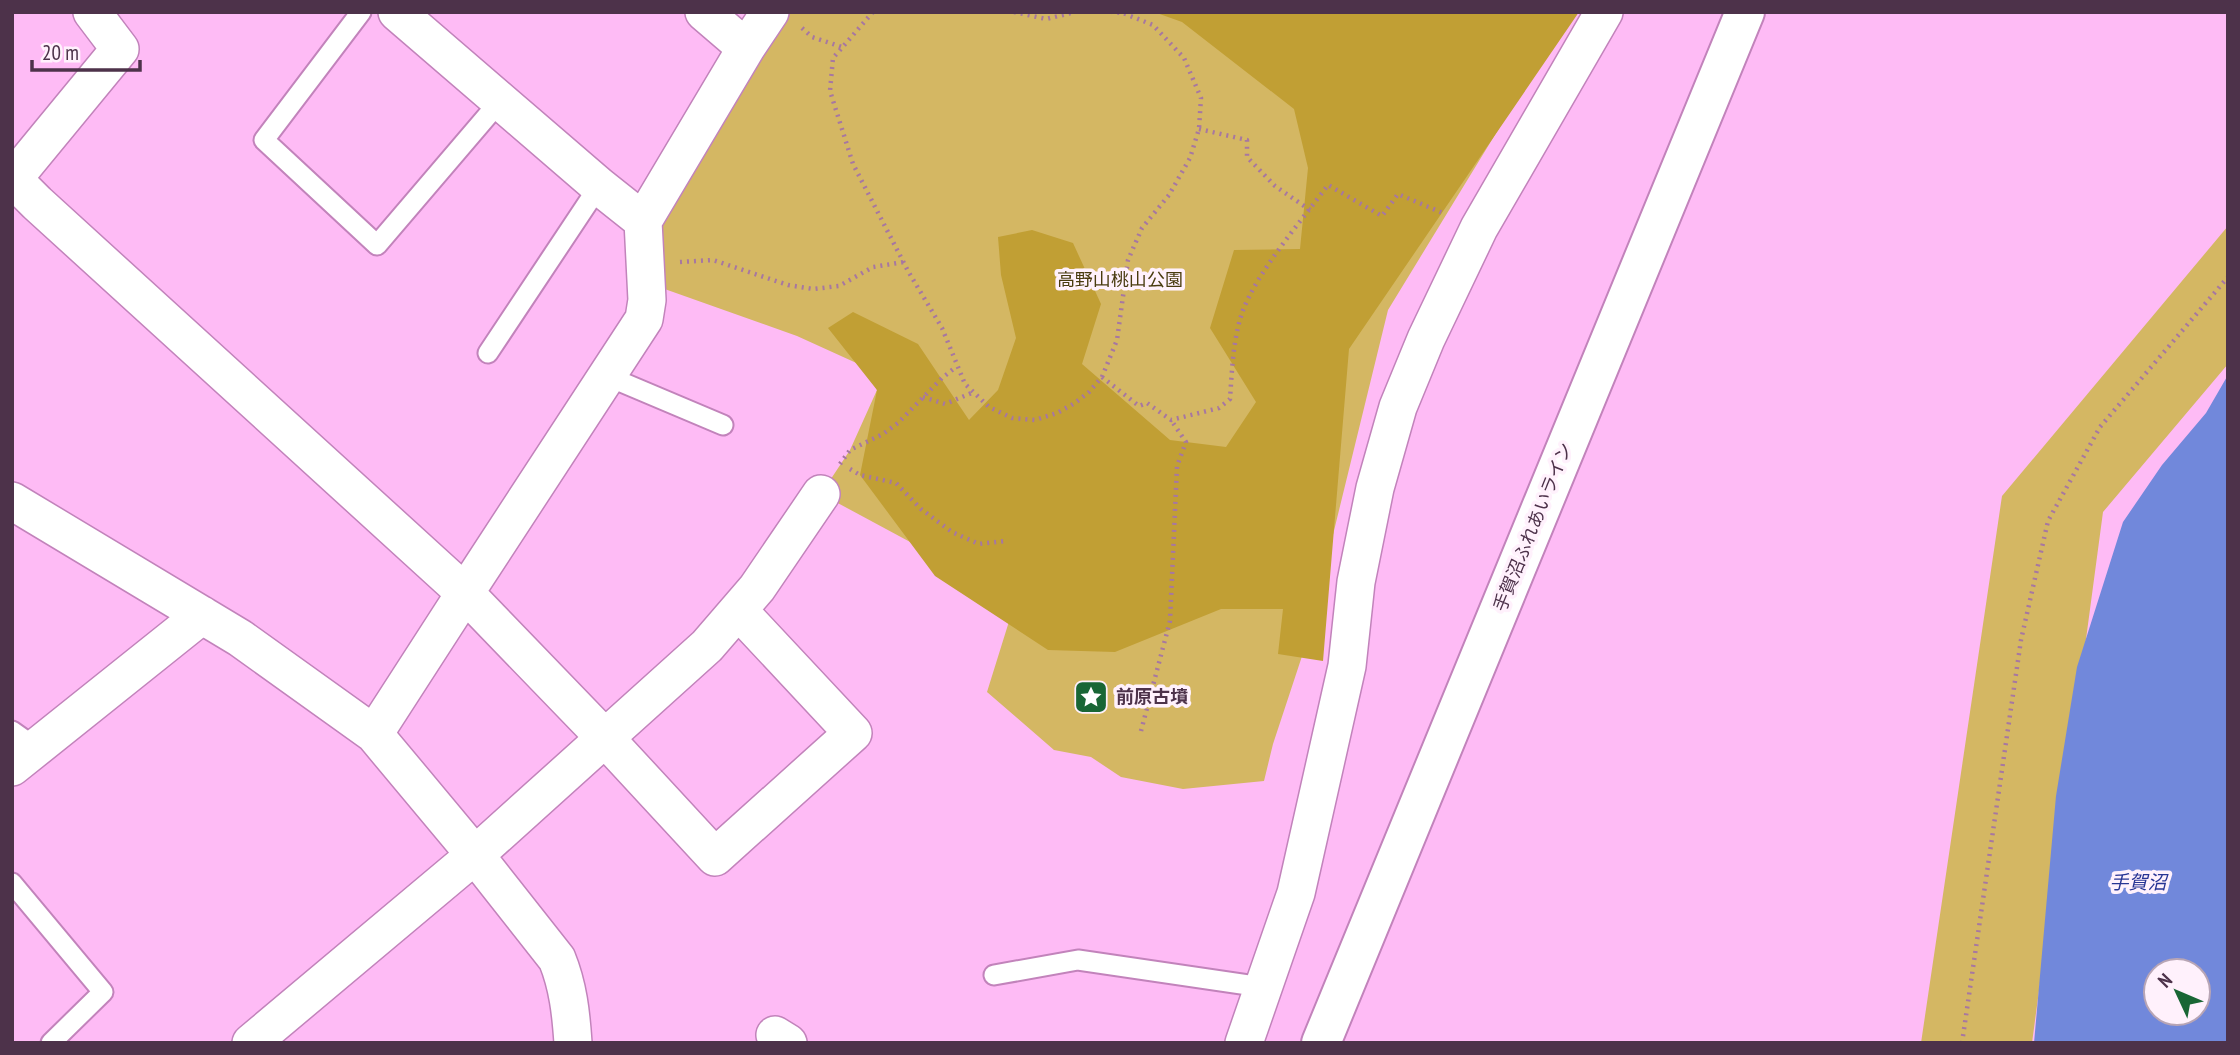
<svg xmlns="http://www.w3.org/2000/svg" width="2240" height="1055" viewBox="0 0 2240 1055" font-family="'PT Sans Narrow','Noto Sans JP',sans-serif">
  <rect width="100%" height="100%" fill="#febbf5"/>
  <path fill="#d4b763" d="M786,12H1570L1388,310L1307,641L1273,744L1264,781L1183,789L1121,777L1091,757L1054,750L987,692L1016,599L821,494L850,450L877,390L863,366L797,336L659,287L655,234Z
    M2228,226V364L2103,512L2032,1043H1921L2002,496Z"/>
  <path fill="#c19f34" d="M1154,12H1579L1349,349L1323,661L1278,654L1283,609H1221L1115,652L1048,650L935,576L860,475L877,390L828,328L853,312L918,344L969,420L998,390L1016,338L1001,275L998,237L1032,230L1073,243L1101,304L1082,364L1170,440L1226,447L1256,402L1210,328L1234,250L1300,249L1308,168L1294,109L1182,22Z"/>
  <path fill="#7188db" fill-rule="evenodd" d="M2228,375V1043H2034L2056,796L2077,667L2123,522L2162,465L2206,413ZM2156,971H2198V1013H2156Z"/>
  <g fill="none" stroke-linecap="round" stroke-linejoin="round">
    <g stroke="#c283bb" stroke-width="23">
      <path id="lane" d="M361,12L264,140L377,245L500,101
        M488,353L599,186
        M607,376L723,425
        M12,731L36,748
        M12,883L103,992L51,1043
        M994,975L1078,960L1262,987"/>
    </g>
    <g stroke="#c283bb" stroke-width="40">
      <path id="street" d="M397,12L599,186L643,221
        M704,12L746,48
        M12,178L37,203L465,593L374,734
        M13,179L120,49L92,12
        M12,501L240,638L374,734L475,855L557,959C568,986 571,1013 573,1043
        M738,610L853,733L715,857L605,738L465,593L644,319L647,300L643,221L746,48L770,12
        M12,767L202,615
        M775,1035L788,1043
        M251,1043L475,855L707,646L757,588L821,494
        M1244,1043L1296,893L1347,666L1356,582L1375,488L1398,407L1426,339L1479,228L1604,12"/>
    </g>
    <g stroke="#c283bb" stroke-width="42">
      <path id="secondary" d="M1321,1043L1745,12"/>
    </g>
    <path stroke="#a777a1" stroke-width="4.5" stroke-dasharray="2 5" stroke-linecap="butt" d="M873,12L833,58L830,91L853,164L908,271L942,328L965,384L989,407L1012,418L1035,420L1057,413L1075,403L1089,392L1102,377L1117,340L1128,260L1142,228L1169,195L1190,158L1199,129L1201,98L1184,58L1153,25L1123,13L1112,12
      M1014,12L1046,19L1075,12
      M802,28L812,37L842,47
      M1199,129L1247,140V157L1275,186L1310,210
      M680,262L713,260L788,285L813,289L839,286L873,267L904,262
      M1102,377L1139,406L1147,403L1171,420L1219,408L1230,399C1232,370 1233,340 1242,313C1256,273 1302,220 1328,185L1382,216L1398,194L1445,214
      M923,397L945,404L974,392
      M840,464L850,450L883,434L898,423L942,378L956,367
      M850,469L860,475L896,483L921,509L952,532L979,544L1005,541
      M1141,731L1170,621L1177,466L1186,442L1171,420
      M1962,1043L2021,640L2048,521L2100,427L2228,277"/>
    <use href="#lane" stroke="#fff" stroke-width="19"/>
    <use href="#street" stroke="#fff" stroke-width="37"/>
    <use href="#secondary" stroke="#fff" stroke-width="38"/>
  </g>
  <defs>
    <g id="sight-square" transform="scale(1.75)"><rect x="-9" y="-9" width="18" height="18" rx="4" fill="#196635" stroke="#fff1fc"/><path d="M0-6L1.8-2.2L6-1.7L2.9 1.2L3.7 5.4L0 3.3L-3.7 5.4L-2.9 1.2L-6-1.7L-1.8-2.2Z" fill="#fff"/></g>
  </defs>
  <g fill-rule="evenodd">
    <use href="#sight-square" x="1091" y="697"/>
  </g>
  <g text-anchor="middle" stroke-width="7" stroke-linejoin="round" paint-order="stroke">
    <g font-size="18" fill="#493b0f" stroke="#fff1fc">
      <text x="1120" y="286">高野山桃山公園</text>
    </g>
    <g font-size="18" fill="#4d324a" stroke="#fff1fc">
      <text transform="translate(1533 527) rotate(-68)" y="6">手賀沼ふれあいライン</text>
    </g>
    <g font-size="18" font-weight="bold" fill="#4d324a" stroke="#fff1fc" text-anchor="start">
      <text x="1116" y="703">前原古墳</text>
    </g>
    <g font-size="19" font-style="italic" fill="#273494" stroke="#fff1fc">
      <text x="2138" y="889">手賀沼</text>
    </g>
  </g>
  <rect width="2240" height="1055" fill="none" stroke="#4d324a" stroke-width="28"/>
  <g transform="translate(2177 992) rotate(314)"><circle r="33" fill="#fff1fc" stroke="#b8a5b5" stroke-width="2"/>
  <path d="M0-5L12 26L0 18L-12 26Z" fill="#196635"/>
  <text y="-10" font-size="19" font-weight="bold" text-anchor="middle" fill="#4d324a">N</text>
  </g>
  <path d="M32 60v10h108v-10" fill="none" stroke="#4d324a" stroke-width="3.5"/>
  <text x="42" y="60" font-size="21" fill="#4d324a" stroke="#fff1fc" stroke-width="5" paint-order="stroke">20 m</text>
</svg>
